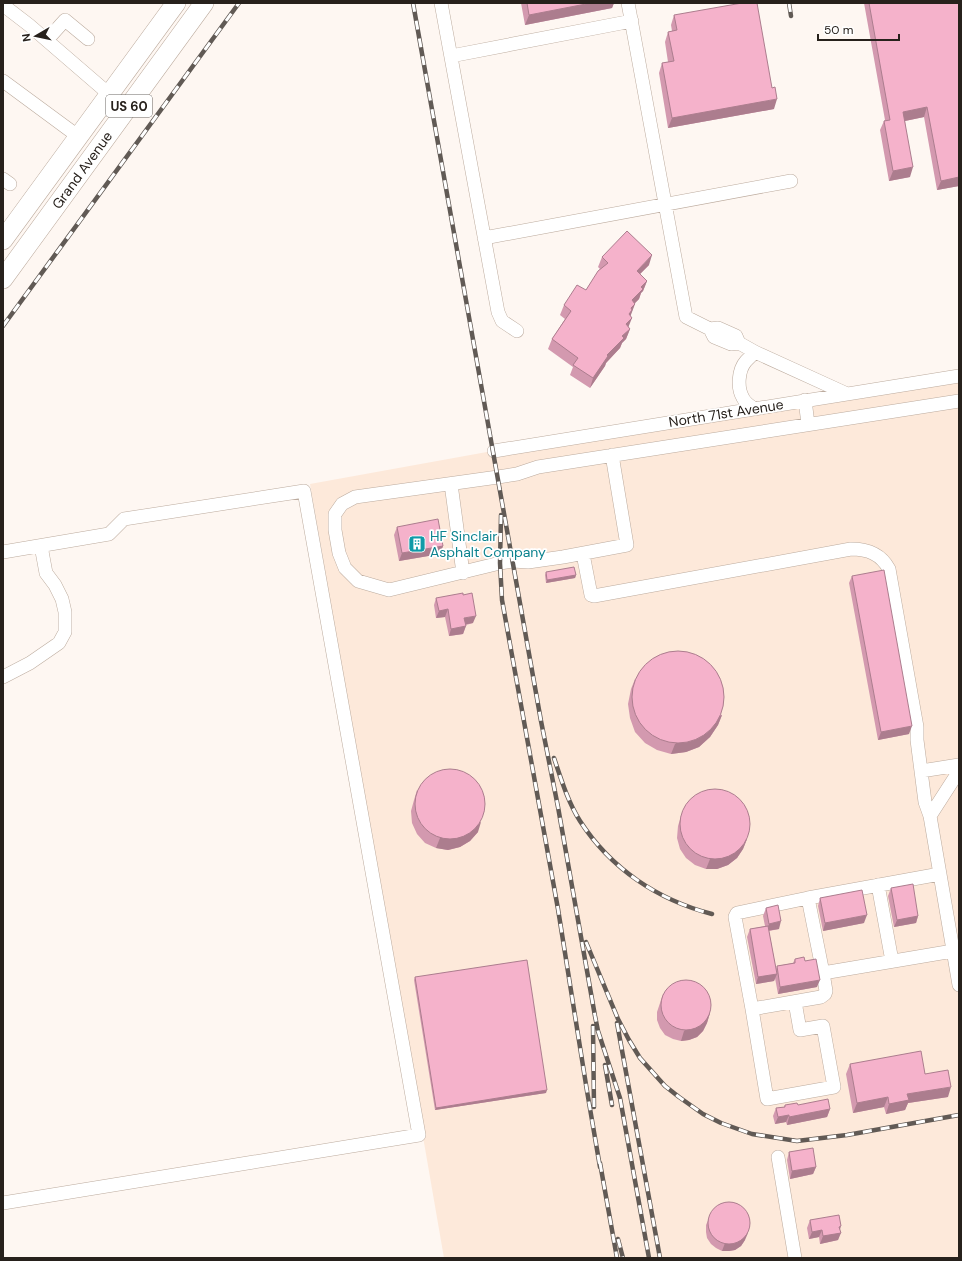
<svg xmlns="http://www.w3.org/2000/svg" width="962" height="1261" viewBox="0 0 962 1261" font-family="'DM Sans',sans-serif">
  <rect width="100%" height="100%" fill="#fef7f2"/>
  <path fill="#fde9da" d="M959,375V1258H444L310,484L509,448Z"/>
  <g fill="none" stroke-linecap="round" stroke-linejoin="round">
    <g stroke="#bcab9e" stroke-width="14">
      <path id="minor" d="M441,3L498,312L502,321L517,331
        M628,3L686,317L710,329L718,328L736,336L739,343
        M3,5L29,25L109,94
        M47,40L65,20L88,39
        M451,56L632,21
        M3,81L79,137
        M3,179L10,184
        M484,238L791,181
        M710,329L714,337L731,344L739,343L755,352L845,393
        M805,400L808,424
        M755,409C750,406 745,403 743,398C737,388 738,370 746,361C749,358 752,355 755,352
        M494,451L959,376
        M612,455L627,545L563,557L528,562L513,561L500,563L389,590L358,581L345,568L339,553L335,530V514L342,504L355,497L498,477L517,474L538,467L959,401
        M451,484L463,573
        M3,552L109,534L124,519L304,491L419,1135L3,1203
        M583,554L591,595L594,596L851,549C868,549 881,554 889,569L917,727V740L925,802L930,816
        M3,677L30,663L59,643L65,632V612L62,599L55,585L46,573L41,546
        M921,771L959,765
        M959,771L930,816L959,985
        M940,874L808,898L823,973L953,951
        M878,885L892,961
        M808,898L737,913L735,917L752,1009L821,997L825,994L826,991L823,973
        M752,1009L767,1099L834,1087L823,1026L800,1030L795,1002
        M778,1157L795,1258"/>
    </g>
    <g stroke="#bcab9e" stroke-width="20">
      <path id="highway" d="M3,240L176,3
        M3,279L204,3"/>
    </g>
    <use href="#minor" stroke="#fff" stroke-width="13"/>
    <use href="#highway" stroke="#fff" stroke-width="19"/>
    <g stroke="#615a55" stroke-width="4.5">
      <path id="rail" d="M413,3L541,721L558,807L595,1016L598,1031L620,1098L649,1258
        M789,3L791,16
        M3,326L239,3
        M501,515L500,563L502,600L558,909L587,1091L600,1167
        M554,758C561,779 568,802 580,821C611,869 658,900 712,914
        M586,942L618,1019L629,1040L640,1058L665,1086L679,1097L703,1114L721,1123L752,1134L797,1141L847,1135L959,1115
        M617,1023L660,1258
        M593,1026L594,1107
        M605,1065L612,1105
        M600,1163L617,1258
        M618,1239L623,1258"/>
    </g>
    <use href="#rail" stroke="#fff" stroke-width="3" stroke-dasharray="9" stroke-linecap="butt"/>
  </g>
  <path fill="#d399af" d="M521,3H614L612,8L525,25Z
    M864,3H959V186L937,190L924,117L905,121L910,177L889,181L880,130L884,121L885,120Z
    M674,15L774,109L668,128L659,73L662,63L668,62L665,42L668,32L672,31L671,25Z
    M602,257L649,265L640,274L647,281L643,291L641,293L639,299L635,303L630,316L628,327L630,329L626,339L622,343L620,348L606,363L605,366L590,388L570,375L573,367L548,349L552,339L565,319L560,315L564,305L586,290L600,269L598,267Z
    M397,527L443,546L440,554L399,561L394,535Z
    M546,572L576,575L575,578L546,583L545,575Z
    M852,576L909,734L878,740L849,583Z
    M436,598L473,623L466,625L463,634L449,636L445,617L436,618L434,605Z
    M635,679L722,715L718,725L710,737L699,747L686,752L671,754L657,750L645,743L635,732L630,718L628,704L631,689Z
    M417,790L478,832L470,841L460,847L448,850L436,848L425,843L417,834L412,823L411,811L414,800Z
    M681,816L747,839L743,849L737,858L728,865L717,869H706L695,865L686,858L680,849L677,838L678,826Z
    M891,888L918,916L916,923L894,927L888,896Z
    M820,898L864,923L823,931L818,906Z
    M766,908L779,929L769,931L776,969L777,966L793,963L795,959L805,961L817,987L778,994L775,978L774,981L756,984L747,937L750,929L765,926L763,916Z
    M415,977L546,1093L435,1110L414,980Z
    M663,994L710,1013L707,1023L703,1031L697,1037L689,1040L681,1041L673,1039L665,1035L660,1028L657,1020V1012Z
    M850,1064L925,1074L948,1097L908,1103L905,1110L886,1114L884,1107L853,1113L846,1074Z
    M785,1105H798L830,1109L827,1117L787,1125L786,1122L775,1124L773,1116L776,1108L784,1107Z
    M789,1152L816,1167L813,1174L790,1179L787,1160Z
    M709,1218L745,1240L741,1246L735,1250L729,1251H722L716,1248L711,1244L707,1238L706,1232V1225Z
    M810,1220L840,1230L838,1240L820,1244L819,1237L809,1239L807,1228Z"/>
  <path fill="#ac7d8e" d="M591,3H614L612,8L525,25L529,15Z
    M777,99L774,109L668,128L672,118Z
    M927,107L924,117L900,122L903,112Z
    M913,167L910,177L889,181L893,171Z
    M959,177V186L937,190L941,181Z
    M652,255L649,265L633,281L637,271Z
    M647,281L643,291L641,293L639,299L628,310L632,300L641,287Z
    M635,304L629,320L625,324L631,308Z
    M632,318L628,328L626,324Z
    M630,329L626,339L622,343L620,348L606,363L605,366L590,388L593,378L607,355L622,336Z
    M443,546L440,554L399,561L402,553Z
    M576,575L575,578L546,583L547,580Z
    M448,609L445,617L436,618L439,611Z
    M476,616L473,623L462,625L464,618Z
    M466,626L463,634L449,636L451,629Z
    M722,715L718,725L710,737L699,747L686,752L671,754L675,744Z
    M912,726L909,734L878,740L881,732Z
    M481,822L478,832L470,841L460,847L448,850L436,848L440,838Z
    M747,839L743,849L737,858L728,865L717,869H706L710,859Z
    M867,915L864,923L823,931L825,923Z
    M918,916L916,923L894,927L897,920Z
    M781,921L779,929L766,931L769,924Z
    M777,974L774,981L756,984L758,977Z
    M820,980L817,987L778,994L780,987Z
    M710,1013L707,1023L703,1031L697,1037L689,1040L681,1041L684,1031Z
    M951,1087L948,1097L908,1103L905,1110L886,1114L889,1104L907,1094Z
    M547,1090L546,1093L435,1110L436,1108Z
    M888,1097L884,1107L853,1113L857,1103Z
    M830,1109L827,1117L787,1125L789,1117Z
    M789,1115L786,1122L775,1124L778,1117Z
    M816,1167L813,1174L790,1179L792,1171Z
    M841,1226L839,1233H841L838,1240L820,1244L823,1236L839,1227Z
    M822,1230L819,1237L809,1239L812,1232Z
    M748,1233L745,1240L741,1246L735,1250L729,1251H722L725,1243Z"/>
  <path fill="#f5b2cb" stroke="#ac7d8e" d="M527,3H591L529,15Z
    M742,3H757L772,88L775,87L777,99L672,118L662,63L674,61L668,32L677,30L674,15Z
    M869,3H959V177L941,181L927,107L903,112L913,167L893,171L884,121L890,120Z
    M627,231L652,255L637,271L647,281L641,287L643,289L632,300L635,304L631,308L632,310L629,314L632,318L626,324L630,329L622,336L624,338L607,355L608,356L593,378L573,365L578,358L552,339L571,311L564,305L577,285L586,290L598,271L608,263L602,257Z
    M438,519L443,546L402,553L397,527Z
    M574,567L576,575L547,580L546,572Z
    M884,570L912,726L881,732L852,576Z
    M463,593V595L472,593L476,616L464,618L466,626L451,629L448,609L439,611L436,598Z
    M632 697a46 46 0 1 1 92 0a46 46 0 1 1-92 0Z
    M415 804a35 35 0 1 1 70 0a35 35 0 1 1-70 0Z
    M680 824a35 35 0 1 1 70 0a35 35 0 1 1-70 0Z
    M913,884L918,916L897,920L891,888Z
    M862,890L867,915L825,923L820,898Z
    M778,905L781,921L769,924L766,908Z
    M768,926L777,974L758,977L750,929Z
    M804,957L805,961L816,959L820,980L780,987L777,966L795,963V959Z
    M527,960L547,1090L436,1108L415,977Z
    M661 1005a25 25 0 1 1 50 0a25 25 0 1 1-50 0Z
    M921,1051L925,1074L948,1070L951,1087L907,1094L909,1100L889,1104L888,1097L857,1103L850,1064Z
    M828,1099L830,1109L789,1117V1115L778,1117L776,1108L785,1107V1105L797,1103L798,1105Z
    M813,1148L816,1167L792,1171L789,1152Z
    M708 1223a21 21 0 1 1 42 0a21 21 0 1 1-42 0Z
    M839,1215L841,1226L839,1227L841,1233L823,1236L822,1230L812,1232L810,1220Z"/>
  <defs>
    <g id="building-square" transform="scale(0.9)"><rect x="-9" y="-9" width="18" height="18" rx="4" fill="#0f9aa8" stroke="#fff"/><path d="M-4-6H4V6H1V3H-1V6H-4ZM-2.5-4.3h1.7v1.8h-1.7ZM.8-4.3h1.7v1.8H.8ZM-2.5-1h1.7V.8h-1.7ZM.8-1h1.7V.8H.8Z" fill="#fff"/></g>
  </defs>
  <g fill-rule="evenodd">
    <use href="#building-square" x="417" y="544"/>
  </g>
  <g text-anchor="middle" stroke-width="3.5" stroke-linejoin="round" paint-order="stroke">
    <rect fill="#fff" stroke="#686460" stroke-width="1" x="106" y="95" width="46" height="22" rx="3"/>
    <g font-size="13" font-weight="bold" fill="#27211c">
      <text x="129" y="111">US 60</text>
    </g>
    <g font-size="14" fill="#27211c" stroke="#fff">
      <text transform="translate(82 170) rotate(-54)" y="5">Grand Avenue</text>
      <text transform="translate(726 413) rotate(-9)" y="5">North 71st Avenue</text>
    </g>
    <g font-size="14" fill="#0d838f" stroke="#fff" text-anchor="start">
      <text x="430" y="541">HF Sinclair<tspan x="430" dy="16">Asphalt Company</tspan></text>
    </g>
  </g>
  <rect width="962" height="1261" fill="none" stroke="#27211c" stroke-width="8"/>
  <g transform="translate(36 36) rotate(261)" stroke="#ffffff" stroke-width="3" paint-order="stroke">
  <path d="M0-3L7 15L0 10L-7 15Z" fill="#27211c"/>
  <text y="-6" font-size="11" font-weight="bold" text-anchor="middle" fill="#27211c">N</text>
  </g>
  <path d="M818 34v6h81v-6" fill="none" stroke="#27211c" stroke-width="2"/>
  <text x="824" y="34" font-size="12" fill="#27211c" stroke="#ffffff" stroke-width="3" paint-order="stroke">50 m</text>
</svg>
